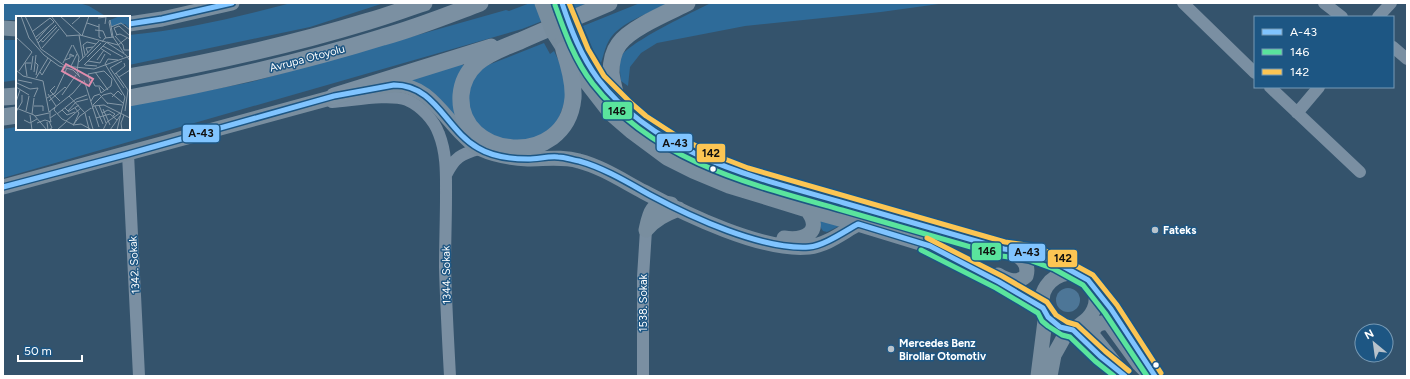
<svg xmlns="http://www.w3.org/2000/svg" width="1410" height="379" viewBox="0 0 1410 379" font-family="Figtree,sans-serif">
  <rect width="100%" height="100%" fill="#34536c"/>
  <path fill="#2e6b99" d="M3,3H79L89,6L107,17H17V20H3Z
    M291,3H384L310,27L129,65V35C184,30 238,17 291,3Z
    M530,3H588L522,29L3,178V129L17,127V129H129V106L251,82L506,10L509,11Z
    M640,3H670C652,12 624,21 612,36C606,43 604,54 601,63L594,52L583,26Z
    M711,3H946L881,12L745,26L657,43L641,53L630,67L628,86L621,81C620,73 619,64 621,57C627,43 695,11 711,3Z
    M3,40H17V80L3,82Z
    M544,43L550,54L554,51L564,72L567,96L556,125L529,142L491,137L471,119L467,95L475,75L483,67Z
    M462,64L466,68L463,125L411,80Z
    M816,220L841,225L827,232L823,231Z"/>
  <path fill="#4d7697" d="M1056 300a12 12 0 1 1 24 0a12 12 0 1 1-24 0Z"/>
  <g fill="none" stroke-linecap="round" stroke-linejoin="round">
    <path stroke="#7a8fa2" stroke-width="12" d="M1183,3L1255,73
      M1324,3L1342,17
      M1378,17L1391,3
      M1393,47L1407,59
      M1270,87L1360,172
      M332,102C351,101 389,93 407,100C421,106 434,120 439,134C447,154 446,176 446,197C446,220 445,244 445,267C446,303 448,340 450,376
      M1297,113L1319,87
      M128,154L139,376
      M446,175C455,157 461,154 479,149
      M643,376V277L646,230"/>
    <path stroke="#798e9f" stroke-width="15" d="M129,24L162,19L232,3
      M3,28L17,29
      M570,28C578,45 586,63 598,79C608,93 621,104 634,115C675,148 720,166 769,182L1004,249L1031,253L1057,263L1079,275
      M553,32L579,73L610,113L632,132L667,158L693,171L729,186L807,210L858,224L930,246L999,282L1043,308
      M379,87C384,86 389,85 394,85C425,83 443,115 462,134C468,140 473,146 481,149C496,156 511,158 528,159C545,159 562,156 579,161C602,167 623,181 644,192C685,214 763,252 809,247C827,245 843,232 858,224
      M3,187L345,94
      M646,230C649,216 651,200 671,204
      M646,230C655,219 666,214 679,209
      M784,238C804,241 824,232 807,210
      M1068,273C1099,275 1106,308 1081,324C1071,332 1068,332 1057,324C1052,321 1047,317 1045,311C1036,293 1050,276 1068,273Z
      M998,275C1008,281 1017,284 1026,276C1030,263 1020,256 1009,251
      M1094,288L1111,309L1126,331
      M1122,373L1093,336C1091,326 1102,320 1110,324L1139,364L1151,376
      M1038,376L1046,313
      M1050,376L1054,355L1068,330"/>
    <path stroke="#7b90a2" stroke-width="17" d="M564,50C569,65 574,82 573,98C566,170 457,160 461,95C462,83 467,72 477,63C488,53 505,47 520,41C549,28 579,16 609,3
      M129,77C210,63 290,45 369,21C387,16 405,9 424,3
      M334,96L491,47
      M3,97L17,96
      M129,98C215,82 300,63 383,37C416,28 448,15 480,3
      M617,101C615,92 612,82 611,73C611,64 613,52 619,44C630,28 669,12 687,3
      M3,117L17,115"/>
    <path stroke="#798e9f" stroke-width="15" d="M542,3L553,32
      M562,3L570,28"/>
    <g stroke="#1d5683" stroke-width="8">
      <path id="bus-1" d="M562,3C571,30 581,56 598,79C657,156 757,178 844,203C898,219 951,234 1004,249L1031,253L1057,263L1088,280L1111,309L1155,376
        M129,24L162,19L232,3
        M3,187L128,154L334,96L394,85C436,85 446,130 478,148C493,157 511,159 528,159C538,159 548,156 558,157C565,157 572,160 579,161C604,168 627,182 650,195C691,217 762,250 809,247C824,246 845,231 858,224L930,246L999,282L1043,308L1048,317L1060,327L1073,330L1100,356L1125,376"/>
    </g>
    <g stroke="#1d5683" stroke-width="8">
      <path id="bus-2" d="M555,5C565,33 575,61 593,84C654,162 753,185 842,210C895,225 949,241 1002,256L1029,260L1054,269L1083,285L1105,313L1147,376
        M921,250L996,288L1038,313L1042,321L1048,326L1062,335L1070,337L1095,361L1114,376"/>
    </g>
    <g stroke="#1d5683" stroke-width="8">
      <path id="bus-3" d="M569,3L588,49L604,76L631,103L646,116L680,138L717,156L748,168L1005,242L1034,246L1060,257L1093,275L1117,305L1161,373
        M927,238L1002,276L1047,302L1056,315L1067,322L1077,325L1105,351L1129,371"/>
    </g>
    <use href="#bus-1" stroke="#80c4ff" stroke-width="5"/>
    <use href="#bus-2" stroke="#5ae49d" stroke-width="5"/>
    <use href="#bus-3" stroke="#fcc553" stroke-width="5"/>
  </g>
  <g fill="#fff" stroke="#1d5683" stroke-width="1.5">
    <circle cx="713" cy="169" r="3.5"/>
    <circle cx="1156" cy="365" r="3.5"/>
  </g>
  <g fill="#b8c3cc" stroke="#1d5683" stroke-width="1.5">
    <circle cx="1155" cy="230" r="4"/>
    <circle cx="891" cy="349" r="4"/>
  </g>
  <g text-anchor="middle" stroke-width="3" stroke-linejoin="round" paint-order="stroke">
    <g font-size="11" fill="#fff" stroke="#1d5683">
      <text transform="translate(307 58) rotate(-15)" y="4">Avrupa Otoyolu</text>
      <text transform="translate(134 265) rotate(-93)" y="4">1342. Sokak</text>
      <text transform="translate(446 275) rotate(-91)" y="4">1344. Sokak</text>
      <text transform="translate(643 303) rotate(-90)" y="4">1538. Sokak</text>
    </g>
    <g font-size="11" font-weight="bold" fill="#fff" stroke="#1d5683" text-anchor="start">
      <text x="1163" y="234">Fateks</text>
      <text x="899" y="347">Mercedes Benz<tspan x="899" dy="13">Birollar Otomotiv</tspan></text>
    </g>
  </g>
  <g transform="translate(16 16)">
    <rect width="114" height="114" fill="#34536c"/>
    <path d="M104,0H114V13L109,8L95,10L94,4Z" fill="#2e6b99"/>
    <path fill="none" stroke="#8598a7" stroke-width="1" d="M5,0L13,22L28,39L43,50L57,54L64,61M9,0L25,33L49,50L78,53L114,40M35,0L51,20M44,0L65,19M82,2L90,1L89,8M71,7L83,11M56,8L65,0M83,8V21L85,22M95,11L105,7L114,14M79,14L87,15L90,22M17,15L34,2L38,6L20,21M63,19L67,42M100,19L104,18L114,23M101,19L98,12L103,10L114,20M50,20L64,19L90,26L110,39L114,45M66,20L73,0M99,20L107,29L108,34H114M0,21L16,36M96,21L93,6L94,4L97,21M97,21L108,37M21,24L33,10M24,24L27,26L41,11M86,26L89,22L98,21M22,27L40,9M57,29L63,41L61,55L63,60M87,30L107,41M26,32L43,13M84,32L95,39M72,37L70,32L77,31M69,39L67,29L71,26L80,28M71,41L85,27M49,44L54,42V38L58,40H55M81,44L88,34M72,45L84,47L89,38M19,46L22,49L20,59M63,46L83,25M47,47L56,29M68,49L91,26L102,29L111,22M69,49L81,50M55,50L61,38M94,52L108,72M94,52L106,45M0,54L7,60L27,65L33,96L57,77L67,65M15,54L17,40M3,55L16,36M18,56L20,39M24,56L26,59L35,44M79,56L92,74M100,57L112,74L109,95M99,58L109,50L108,47M11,60L9,47H15M103,61L114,54M20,62L32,42M2,64L16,67M68,64L83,111M74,66L72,58L88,55L96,63L95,70L85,77L83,71M77,66L79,70H84L89,75M1,67L14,73M39,70L34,75L44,85M0,71L13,79M14,73L22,72L18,81M32,78L40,90M46,79L60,59M84,79L92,88M87,79L95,77L107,87M53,80L69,97M96,81L102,75L106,79M31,82L39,77L51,52M33,85L49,71L51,73M75,85L78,80L84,78M0,86L4,74M91,87L106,89M77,89L87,79M83,89L90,107M18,90H27V95M79,90L87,108M39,91L38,94L46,103L58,109M0,92L18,99L31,114M49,92L52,95L60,86L72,83M76,93L77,90L88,89L114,102M87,93L94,109M46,94L51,99L59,96M10,95L13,80M34,95V102L40,98M0,96L6,86V79M52,96L63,89M69,97L73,113M86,97L92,94L99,98L97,100M16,98L18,82M41,98L60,83L71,79M14,99L16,114M19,100L33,97M73,100L77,113M80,102L94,98L101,104M8,104L14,107L21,103M50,105L65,92M31,106L32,114L36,112L33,105M21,107L29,104L35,106L34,102M58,108L63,97L59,92M65,108L57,109L64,100L75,92M65,108L76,114M41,114L50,106M87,114L91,106L104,97M94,114L104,100M101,114L109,81L89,48L92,43L102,44M106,114L105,107L108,99"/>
    <path fill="#e08cad" fill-opacity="0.15" stroke="#e08cad" stroke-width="2" d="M50,48L77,63L73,70L46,55Z"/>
    <rect width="114" height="114" fill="none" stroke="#fff" stroke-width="2"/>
  </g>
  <g stroke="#1d5683" stroke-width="1.5">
    <rect x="602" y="101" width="31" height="19" rx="4" fill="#5ae49d"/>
    <rect x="182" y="124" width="38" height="19" rx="4" fill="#80c4ff"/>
    <rect x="656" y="133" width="37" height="19" rx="4" fill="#80c4ff"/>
    <rect x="696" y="143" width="30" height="20" rx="4" fill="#fcc553"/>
    <rect x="971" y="242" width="31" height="19" rx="4" fill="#5ae49d"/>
    <rect x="1008" y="243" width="38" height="19" rx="4" fill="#80c4ff"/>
    <rect x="1047" y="249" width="31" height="19" rx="4" fill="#fcc553"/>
  </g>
  <g font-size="11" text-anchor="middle" font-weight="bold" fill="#111">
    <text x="617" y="115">146</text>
    <text x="201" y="137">A-43</text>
    <text x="675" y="147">A-43</text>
    <text x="711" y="157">142</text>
    <text x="987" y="255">146</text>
    <text x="1027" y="256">A-43</text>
    <text x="1063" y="262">142</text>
  </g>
  <rect width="1410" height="379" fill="none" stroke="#ffffff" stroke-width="8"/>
  <rect x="1254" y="16" width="140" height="72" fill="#1d5683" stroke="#779ab5"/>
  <rect x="1262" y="29" width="20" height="6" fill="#80c4ff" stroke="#779ab5"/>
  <text x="1290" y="36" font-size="12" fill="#ffffff">A-43</text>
  <rect x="1262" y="49" width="20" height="6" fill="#5ae49d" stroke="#779ab5"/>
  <text x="1290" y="56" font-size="12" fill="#ffffff">146</text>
  <rect x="1262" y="69" width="20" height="6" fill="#fcc553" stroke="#779ab5"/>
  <text x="1290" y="76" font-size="12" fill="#ffffff">142</text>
  <g transform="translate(1374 343) rotate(331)"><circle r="19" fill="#1d5683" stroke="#779ab5"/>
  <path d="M0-3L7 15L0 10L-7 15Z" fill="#b8c3cc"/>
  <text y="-6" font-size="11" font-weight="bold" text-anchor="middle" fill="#ffffff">N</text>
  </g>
  <path d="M18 355v6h64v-6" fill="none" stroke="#ffffff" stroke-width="2"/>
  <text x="24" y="355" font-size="12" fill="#ffffff" stroke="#1d5683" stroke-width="3" paint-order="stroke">50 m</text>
</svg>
